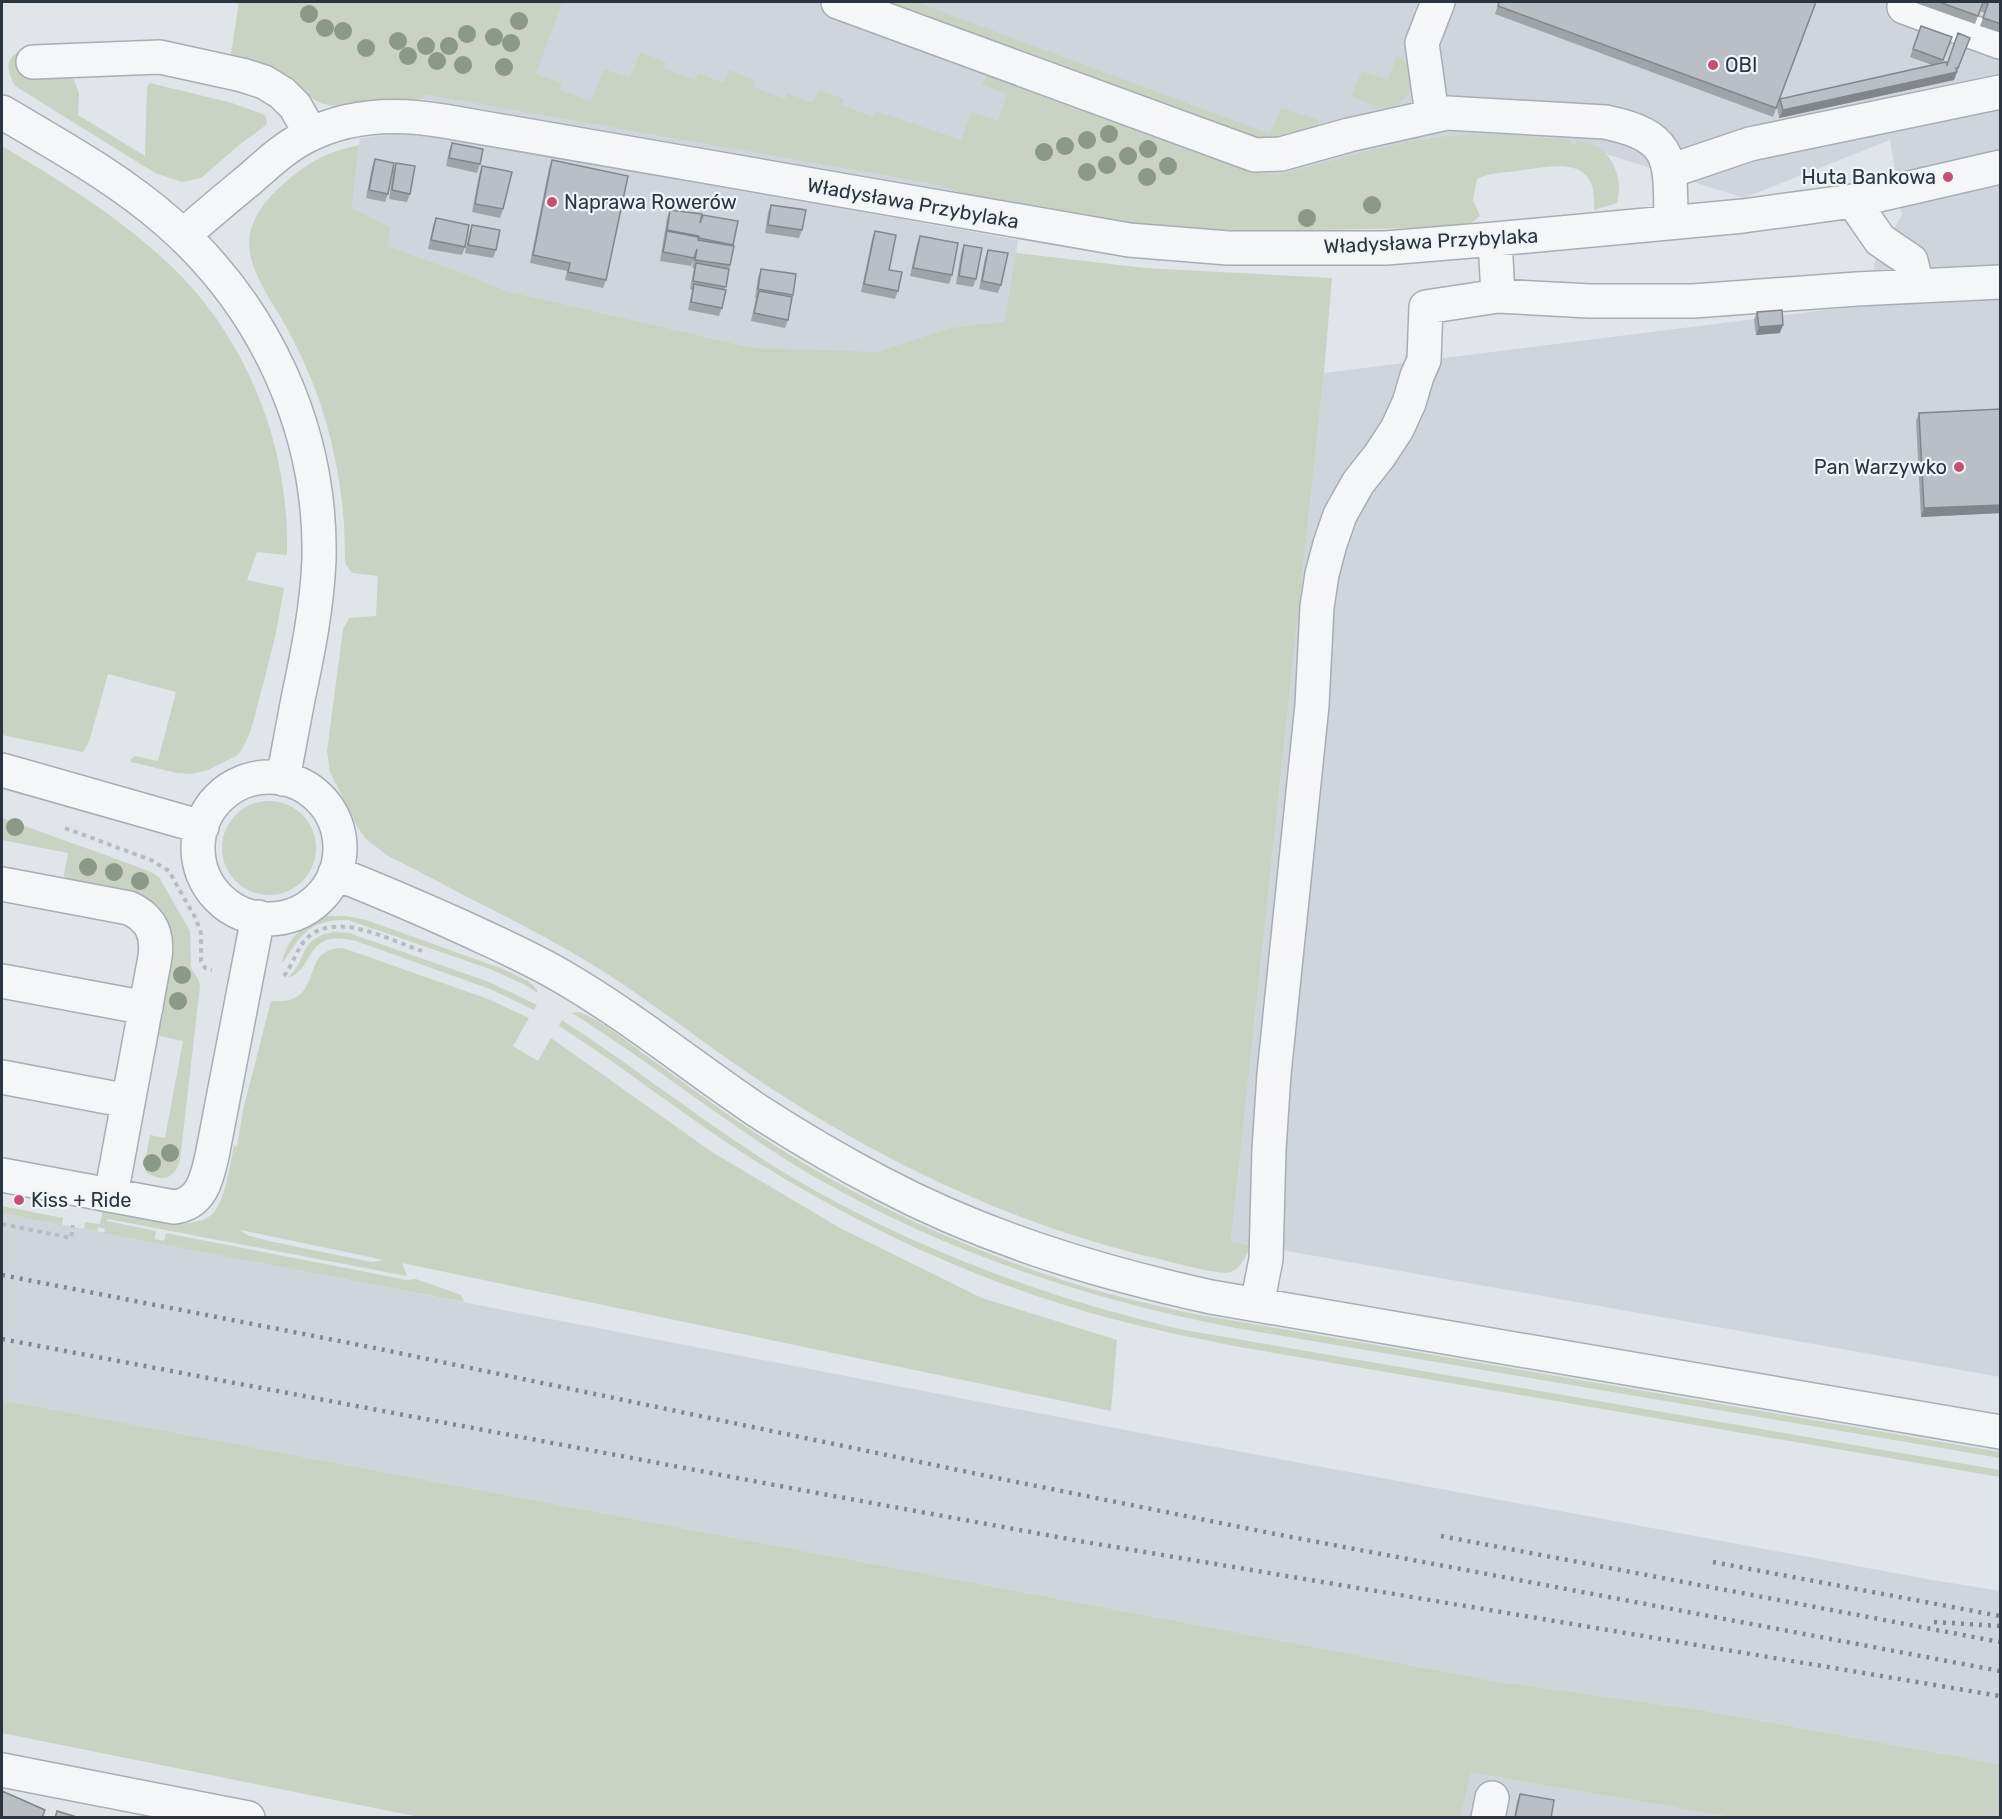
<svg xmlns="http://www.w3.org/2000/svg" width="2002" height="1819" viewBox="0 0 2002 1819" font-family="Rubik,sans-serif">
  <rect width="100%" height="100%" fill="#e1e5e9"/>
  <path fill="#d0d5db" d="M239,2H2000V1377L1231,1241L1324,373L1826,310L1876,305L1874,263L1902,215L1890,140L1744,198L1597,151L1156,207L971,194L332,83L335,66L232,49Z
    M394,134L437,137L1018,240L1006,321L949,328L878,353L754,348L507,291L463,273L388,246L352,208L360,138Z
    M2,1213L1172,1439L1927,1579L2000,1591V1764L1701,1710L1500,1682L2,1400Z
    M1470,1773L1731,1817L1460,1818Z"/>
  <path fill="#c9d2c3" fill-rule="evenodd" d="M239,2H562L536,74L562,83L560,90L591,101L604,69L630,78L640,52L666,62L663,68L695,80L698,73L724,83L729,70L755,80L753,87L785,99L787,93L813,103L819,90L844,99L842,105L873,117L876,111L961,140L971,112L998,121L1007,94L981,84L988,76L1241,169L1261,174H1279C1336,161 1393,141 1451,136C1491,132 1531,137 1571,140V144L1576,145L1577,140C1608,143 1625,173 1617,203L1594,210C1598,157 1559,165 1523,170C1507,173 1491,172 1477,179L1473,200L1480,216L1469,225L1460,227L1218,232L1166,229L970,196L940,185L424,94L423,99H417C398,99 380,99 361,102C349,104 337,108 324,104C307,99 295,81 280,71C265,63 247,59 231,54Z
    M889,2H916L1270,134L1281,108L1318,120L1320,127C1299,133 1278,142 1255,137Z
    M27,47L74,80L79,93L78,115L145,156L147,87L150,83L232,103L265,115L267,122L266,125L239,145L201,178L182,182L155,173L15,86C4,65 6,57 27,47Z
    M1397,56C1423,68 1414,103 1388,107C1376,109 1362,100 1351,96L1362,71L1388,80Z
    M359,145L352,208L390,228L388,246L463,273L507,291L754,348L878,352L949,328L1005,321L1016,253L1145,268L1332,278L1324,373L1231,1241L1250,1245C1248,1254 1241,1268 1231,1272C1222,1276 1175,1263 1163,1260C1023,1228 892,1167 772,1089C708,1048 650,999 585,960C546,937 507,917 467,897C441,883 415,869 388,856L366,839L358,828L330,772L327,751L343,629L349,618L376,616L378,576L352,573L346,565C344,551 345,538 344,524C341,483 333,441 320,403C312,379 301,355 289,332C260,279 221,241 280,187C308,162 322,154 359,145Z
    M2,146C62,182 121,218 172,267C236,328 277,417 285,505C287,521 287,538 287,555L257,552L247,580L284,588L276,633L264,681L250,733L241,751L236,756L208,770L192,774L177,773L131,762V759L135,756L158,761L176,692L108,674L89,742L83,752L2,735Z
    M222 848a47 47 0 1 1 94 0a47 47 0 1 1-94 0Z
    M2,818L111,857L151,872L159,877L190,931L191,968L198,979L200,986L180,1160C175,1179 162,1183 146,1172L145,1162L150,1135L165,1138L183,1041L160,1036L156,1033C159,1016 162,1000 165,983C171,951 182,910 141,897C116,889 90,885 65,880L64,875L68,853L2,840Z
    M326,916H346L366,920L503,969L528,981L536,988L538,993L523,984L490,969L348,920C313,919 302,932 284,961L282,962C288,938 303,924 326,916Z
    M334,932L349,933L489,982L537,1005L534,1010L490,989L356,941C302,928 318,968 287,978C309,961 296,939 334,932Z
    M343,948L488,999L529,1018L513,1046L538,1061L551,1038L712,1152L840,1228L982,1298L1117,1340L1111,1411L402,1263L407,1276L108,1219L107,1221L156,1231L155,1239L164,1241L166,1233L407,1280L416,1279L461,1295L464,1302L104,1233L105,1229L98,1227L97,1231L84,1229L85,1222L100,1224L103,1209C129,1215 195,1236 214,1212C226,1197 230,1165 234,1146L237,1147L243,1110L271,1001C328,1006 296,948 343,948ZM240,1230H241L384,1260L372,1262L317,1251L269,1241L247,1235Z
    M579,1012C604,1022 627,1041 648,1057C689,1086 728,1116 771,1143C861,1201 960,1246 1062,1280C1105,1294 1149,1304 1194,1314L2000,1452V1458L1236,1328C1090,1300 950,1254 820,1180C733,1130 657,1066 572,1013Z
    M562,1020C637,1069 707,1125 783,1172C908,1247 1042,1297 1184,1330L2000,1470V1477L1234,1346C1203,1339 1172,1334 1141,1326C1005,1294 876,1236 757,1162C689,1120 627,1069 559,1026Z
    M2,1206L63,1218L62,1225L2,1213Z
    M2,1400L1500,1682L1701,1710L2000,1764V1817H1731L1471,1773L1460,1818L419,1817L2,1733Z"/>
  <g fill="none" stroke-linecap="round" stroke-linejoin="round">
    <g stroke="#a7adb3" stroke-width="36">
      <path id="minor" d="M838,2L1255,155L1281,154L1349,135L1447,113L1605,122C1675,136 1670,160 1671,222
        M1904,7L2000,42
        M33,62L160,57L242,75L264,82L282,93L295,106L311,134
        M2,112C59,146 118,178 168,222C265,307 322,430 319,560C317,607 308,652 298,699C293,726 288,752 283,779
        M1432,115L1422,43L1438,2
        M1670,171L1750,144L2000,92
        M1853,201L1880,240L1911,261L1917,285
        M183,236C205,216 227,198 250,179C267,164 284,148 305,137C348,114 398,113 444,121L1129,240L1228,248H1386L1495,239L1743,216L1853,201L2000,167
        M1495,239L1498,296L1590,301H1693L1857,289L2000,282
        M2,770L202,827
        M198 848a71 71 0 1 1 142 0a71 71 0 1 1-142 0Z
        M335,873C378,890 420,908 462,927C498,944 534,959 568,980C634,1019 694,1068 758,1111C798,1137 839,1161 881,1183C985,1238 1097,1272 1211,1297L2000,1432
        M2,884L129,908C151,918 158,934 155,957L111,1195
        M2,981L146,1008
        M2,1077L128,1101
        M2,1175L174,1207C202,1204 207,1178 212,1156L258,917
        M1257,1305L1266,1259L1269,1149L1274,1074L1312,705L1317,607L1322,574L1330,544L1340,515L1358,483L1380,455L1397,429L1409,403L1417,376L1424,360L1426,307L1498,296
        M2,1770L248,1818
        M1488,1818L1492,1798"/>
    </g>
    <path stroke="#b8bcc1" stroke-width="4" stroke-dasharray="4.5 4.5" stroke-linecap="butt" d="M65,828L151,860L169,871L196,919L201,933V961L205,968L212,970
      M284,976C293,964 296,951 305,940C334,909 389,940 422,951
      M2,1224L71,1238L73,1225"/>
    <use href="#minor" stroke="#f4f6f8" stroke-width="33"/>
    <path stroke="#7c8791" stroke-width="4.5" stroke-dasharray="3 6" stroke-linecap="butt" d="M2,1275L370,1347L987,1476L1270,1533L2000,1671
      M2,1339L801,1490L1085,1542L2000,1696
      M1441,1536L2000,1642
      M1713,1562L2000,1616
      M1934,1622L2000,1626"/>
  </g>
  <g fill="#8b9988">
    <circle cx="309" cy="14" r="9"/>
    <circle cx="519" cy="21" r="9"/>
    <circle cx="325" cy="28" r="9"/>
    <circle cx="343" cy="31" r="9"/>
    <circle cx="467" cy="34" r="9"/>
    <circle cx="494" cy="37" r="9"/>
    <circle cx="398" cy="41" r="9"/>
    <circle cx="511" cy="43" r="9"/>
    <circle cx="426" cy="46" r="9"/>
    <circle cx="449" cy="46" r="9"/>
    <circle cx="366" cy="48" r="9"/>
    <circle cx="408" cy="56" r="9"/>
    <circle cx="437" cy="61" r="9"/>
    <circle cx="463" cy="65" r="9"/>
    <circle cx="504" cy="67" r="9"/>
    <circle cx="1109" cy="134" r="9"/>
    <circle cx="1087" cy="140" r="9"/>
    <circle cx="1065" cy="146" r="9"/>
    <circle cx="1148" cy="149" r="9"/>
    <circle cx="1044" cy="152" r="9"/>
    <circle cx="1128" cy="156" r="9"/>
    <circle cx="1107" cy="165" r="9"/>
    <circle cx="1168" cy="166" r="9"/>
    <circle cx="1087" cy="172" r="9"/>
    <circle cx="1147" cy="177" r="9"/>
    <circle cx="1372" cy="205" r="9"/>
    <circle cx="1307" cy="218" r="9"/>
    <circle cx="15" cy="827" r="9"/>
    <circle cx="88" cy="867" r="9"/>
    <circle cx="114" cy="872" r="9"/>
    <circle cx="140" cy="881" r="9"/>
    <circle cx="182" cy="975" r="9"/>
    <circle cx="178" cy="1001" r="9"/>
    <circle cx="170" cy="1153" r="9"/>
    <circle cx="152" cy="1163" r="9"/>
  </g>
  <path fill="#9fa4a9" d="M1499,2H1816L1773,117L1495,14Z
    M1913,2H2001V33L1980,26L1985,13L1980,11L1975,24Z
    M1921,26L1952,37L1942,63L1947,65L1970,38L1954,80L1779,118L1777,107L1780,99L1932,65L1910,57Z
    M452,143L480,164L477,173L446,166L449,151Z
    M375,159L388,194L385,202L366,198L372,167Z
    M552,160L606,280L603,288L565,280L567,271L530,263L549,168Z
    M396,163L410,194L407,202L389,199L393,171Z
    M482,166L503,209L500,218L472,212L479,175Z
    M771,205L802,230L799,238L765,233L768,213Z
    M670,210L701,221H738L730,265L725,289L722,308L719,316L688,310L692,290L690,289L694,268H692L694,260L691,266L660,261L667,218Z
    M436,218L465,247L462,255L428,249L433,226Z
    M472,225L496,250L493,258L465,253L469,233Z
    M875,231L889,270L898,291L895,299L861,292L872,239Z
    M920,236L952,275L949,284L910,276L917,244Z
    M964,245L976,279L973,287L956,284L961,253Z
    M988,250L1001,285L998,293L979,289L985,258Z
    M761,269L793,295L788,320L785,328L751,321L756,298H755L758,277Z
    M1757,312L1780,333L1756,335L1754,320Z
    M2001,409V513L1921,517L1916,421L1919,413Z
    M1520,1794L1551,1818H1514L1517,1802Z"/>
  <path fill="#82868a" d="M1957,72L1954,80L1779,118L1783,110Z
    M1783,325L1780,333L1756,335L1759,327Z
    M2001,505V513L1921,517L1924,508Z"/>
  <path fill="#b9bfc5" stroke="#82868a" stroke-width="1.5" d="M1499,2H1816L1776,108L1498,6Z
    M1939,2H2001V24L1983,18L1988,4L1983,2L1978,16Z
    M1921,26L1952,37L1943,60L1913,49Z
    M1958,33L1970,38L1958,68H1956L1957,72L1783,110L1780,99L1946,62L1947,65Z
    M452,143L483,149L480,164L449,158Z
    M375,159L394,163L388,194L369,190Z
    M552,160L628,176L606,280L568,272L570,263L533,255Z
    M396,163L415,166L410,194L392,190Z
    M482,166L512,172L503,209L475,204Z
    M771,205L806,210L802,230L768,225Z
    M670,210L702,214L700,223L703,215L738,221L733,245L699,238V236L667,230Z
    M436,218L469,225L465,247L431,240Z
    M472,225L500,230L496,250L468,245Z
    M667,231L698,237V240L734,246L730,265L695,260L697,249L694,258L663,252Z
    M875,231L896,235L889,270L902,272L898,291L864,284Z
    M920,236L958,243L952,275L913,268Z
    M964,245L982,248L976,279L959,276Z
    M988,250L1008,253L1001,285L982,281Z
    M696,263L729,269L726,287L693,281Z
    M761,269L796,274L793,295L758,289Z
    M694,284L726,290L722,308L691,302Z
    M759,291L792,297L788,320L754,313Z
    M1782,310L1783,325L1759,327L1757,312Z
    M2001,409V505L1924,508L1919,413Z
    M2,1791L45,1810L42,1818H2Z
    M1520,1794L1554,1800L1551,1818H1515Z
    M57,1811L80,1818H55Z"/>
  <g fill="#c55072" stroke="#f1f4f7" stroke-width="2">
    <circle cx="1713" cy="65" r="6"/>
    <circle cx="1948" cy="177" r="6"/>
    <circle cx="552" cy="202" r="6"/>
    <circle cx="1959" cy="467" r="6"/>
    <circle cx="19" cy="1200" r="6"/>
  </g>
  <g text-anchor="middle" stroke-width="4.5" stroke-linejoin="round" paint-order="stroke">
    <g font-size="20" fill="#2b3540" stroke="#f1f4f7" text-anchor="start">
      <text x="1725" y="72">OBI</text>
      <text x="1936" y="184" text-anchor="end">Huta Bankowa</text>
      <text x="564" y="209">Naprawa Rowerów</text>
      <text x="1947" y="474" text-anchor="end">Pan Warzywko</text>
      <text x="31" y="1207">Kiss + Ride</text>
    </g>
    <g font-size="20" fill="#2b3540" stroke="#f1f4f7">
      <text transform="translate(913 203) rotate(10)" y="7">Władysława Przybylaka</text>
      <text transform="translate(1431 241) rotate(-3)" y="7">Władysława Przybylaka</text>
    </g>
  </g>
  <rect width="2002" height="1819" fill="none" stroke="#2b3540" stroke-width="6"/>
</svg>
